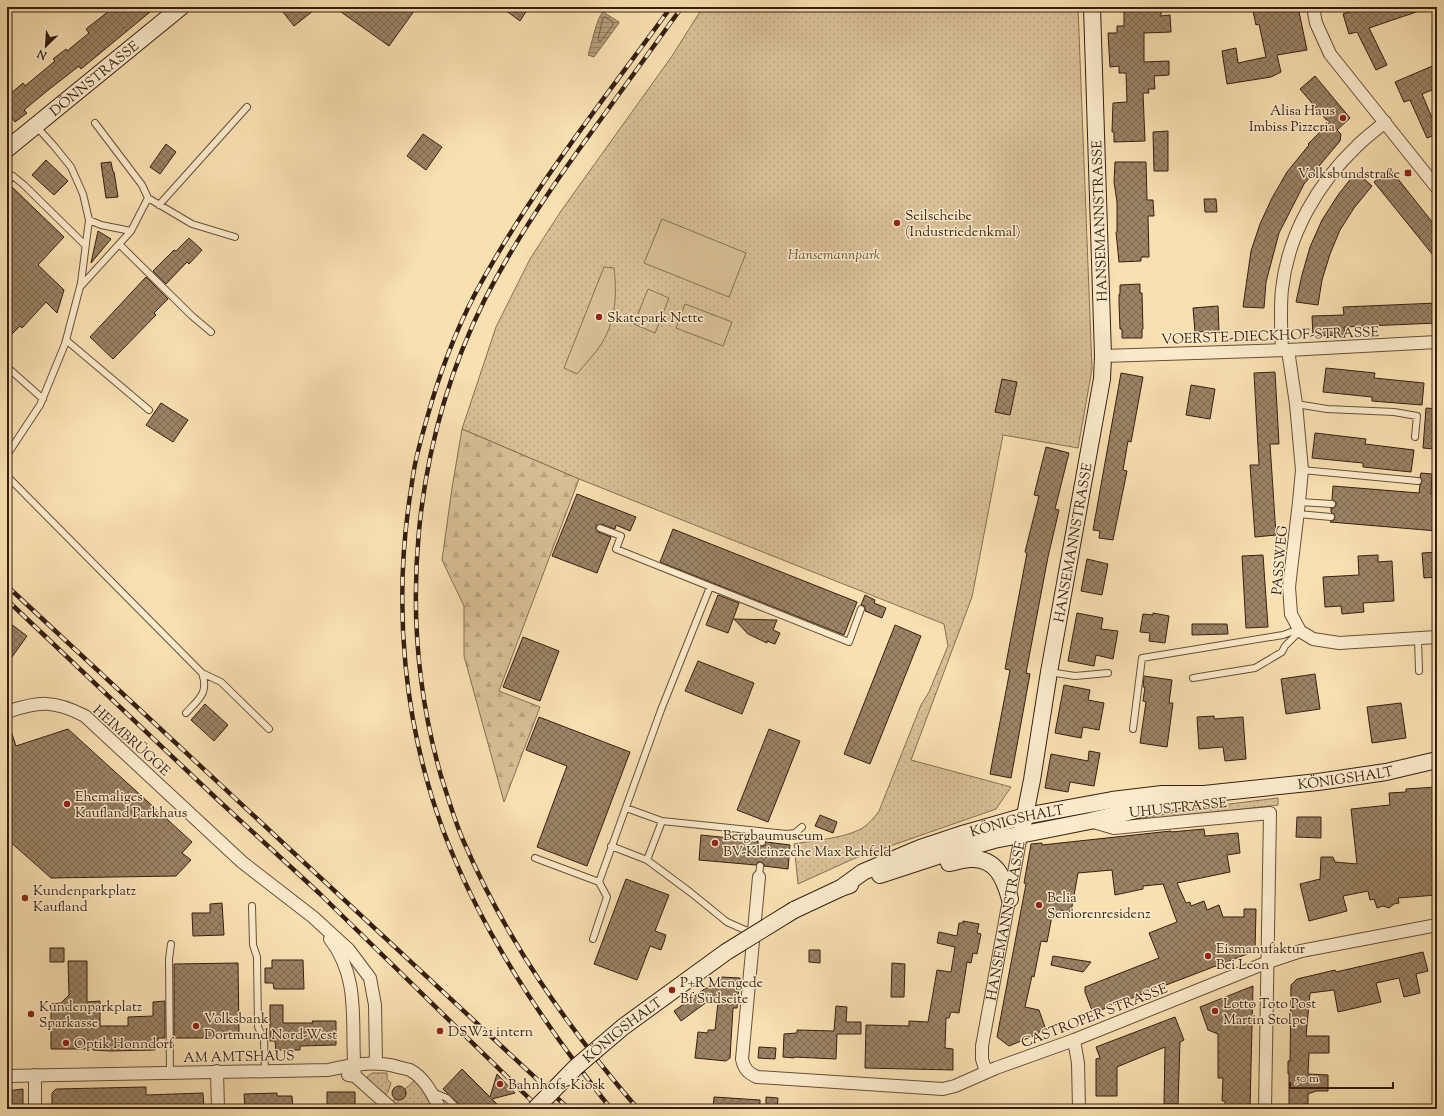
<svg xmlns="http://www.w3.org/2000/svg" width="1444" height="1116" viewBox="0 0 1444 1116" font-family="'Sorts Mill Goudy',serif">
  <defs>
    <pattern id="green-dots" width="8" height="8" patternUnits="userSpaceOnUse"><rect width="8" height="8" fill="#d8bf96"/><path d="M2 2h.1M6 6h.1" fill="none" stroke="#baa480" stroke-width="1.8" stroke-linecap="round"/></pattern>
    <pattern id="forest-firs" width="22" height="20" patternUnits="userSpaceOnUse"><rect width="22" height="20" fill="#d8bf96"/><path d="M5 1l3.5 6h-7zM16 11l3.5 6h-7z" fill="#baa480"/></pattern>
    <pattern id="water-rules" width="6" height="5" patternUnits="userSpaceOnUse"><rect width="6" height="5" fill="#b69e7b"/><path d="M0 2.5h6" fill="none" stroke="#958064"/></pattern>
    <pattern id="building-cross-hatch" width="8" height="8" patternUnits="userSpaceOnUse"><rect width="8" height="8" fill="#9b8365"/><path d="M0 0l8 8M0 8l8-8" fill="none" stroke="#7f6b52"/></pattern>
  </defs>
  <rect width="100%" height="100%" fill="#f9e0b1"/>
  <filter id="stains"><feTurbulence type="fractalNoise" baseFrequency=".005" numOctaves="4"/><feColorMatrix values="0 0 0 0 .2 0 0 0 0 .09 0 0 0 0 .02 0 0 0 .5 -.17"/></filter>
  <radialGradient id="worn" r=".72"><stop offset=".6" stop-color="#630" stop-opacity="0"/><stop offset="1" stop-color="#630" stop-opacity=".3"/></radialGradient>
  <path fill="url(#green-dots)" stroke="#866f54" d="M703,7H1078L1092,369L1078,448L1003,435L972,597L911,760L1011,787L996,809L853,859L798,884L794,844C815,840 839,839 859,830C867,826 874,818 879,811L921,705L929,692L948,646L944,624L579,479L462,429L496,327L530,259L561,211L672,56Z
    M1278,798V805L1138,821V819L1197,808Z
    M372,1073H387V1079L391,1083L388,1092L385,1096L367,1080V1077Z
    M414,1081L421,1087L435,1109H400L392,1102L395,1099C400,1101 404,1099 406,1094L405,1089Z"/>
  <path fill="url(#forest-firs)" stroke="#866f54" d="M462,429L579,479L499,691L540,707L504,802L464,656V606L442,560L452,488Z"/>
  <path fill="#d8bf96" stroke="#866f54" d="M662,219L746,253L729,297L644,263Z
    M604,267L614,268C617,293 616,320 602,343C595,354 585,364 577,374L564,368Z
    M648,289L669,298L655,333L634,324Z
    M685,304L732,322L723,346L676,328Z"/>
  <path fill="url(#water-rules)" stroke="#826b51" d="M603,12L619,22V23L594,57L588,55C592,44 596,19 603,12Z"/>
  <g fill="none" stroke-linecap="round" stroke-linejoin="round">
    <path stroke="#765e47" stroke-width="1" d="M605,17L613,22V25L601,41H599L598,39L603,18Z"/>
  </g>
  <path fill="url(#building-cross-hatch)" stroke="#351f13" d="M114,7H156L81,69L79,66L47,91L24,110L27,113L15,122L7,112V100L12,96L10,94L23,83L25,86L55,61L53,59L66,49L67,51L89,33L86,29Z
    M279,7H318L294,26Z
    M334,7H417L389,46Z
    M501,7H529L520,21Z
    M1134,7H1161V16L1170,15L1171,32L1144,33V62L1169,61V75L1154,76L1155,89H1148L1149,93H1143L1145,141L1114,142V132H1112L1113,103L1127,102L1126,73H1119V66L1110,67L1108,33H1117V26H1124V8Z
    M1273,7H1298L1307,50L1277,55L1281,72L1271,77L1227,84L1222,51L1236,48L1238,63L1266,57L1259,24L1256,25L1253,11Z
    M1363,7H1425V9L1369,28L1387,65L1376,70L1357,32L1349,34L1343,14Z
    M1437,64V88L1422,94L1437,130V134L1427,138L1410,100L1404,102L1395,82Z
    M1315,76L1350,118L1337,130L1341,134L1340,141L1304,184L1279,233L1266,282L1264,308L1243,307L1251,251L1260,224L1272,198L1287,172L1309,145L1308,144L1329,123L1300,89Z
    M1168,131V171H1154L1153,132Z
    M423,134L442,147L426,170L407,156Z
    M166,144L176,152L160,174L150,167Z
    M46,160L68,181L54,195L32,175Z
    M111,162L113,172H114L118,197L106,198L101,163Z
    M1115,162H1146L1147,200H1153L1154,216H1148L1149,257H1141V261L1119,262L1116,232H1117V202L1114,182Z
    M1390,169L1437,228V260L1374,182Z
    M1356,172L1372,186L1354,208L1340,230L1330,254L1322,280L1318,305L1296,302L1302,275L1310,247L1322,220L1338,195Z
    M12,187L64,237L38,265L64,290L57,313L46,302L22,328L20,326L7,339V193Z
    M1204,199H1216L1217,212H1205Z
    M98,231L111,239L91,263Z
    M189,238L202,250L189,264L187,262L166,284L153,271L174,250L176,251Z
    M146,277L168,299L154,313L156,315L113,359L90,337Z
    M1140,284V293H1142L1143,329H1142V338H1122V329H1120L1119,304V294H1120V285Z
    M1437,303V323L1344,327L1345,335L1313,336L1312,316L1344,315L1343,307Z
    M1218,306L1219,331L1195,332L1193,308Z
    M1326,368L1375,373L1374,378L1424,383L1422,405L1372,401V397L1323,392Z
    M1275,372L1279,444H1270L1276,535L1255,537L1250,465H1259L1254,373Z
    M1121,373L1143,377L1131,442L1128,441L1123,470L1127,471L1113,540L1099,538L1100,531L1093,530Z
    M1002,379L1017,382L1010,415L995,412Z
    M1191,385L1215,389L1210,419L1186,415Z
    M161,403L188,420L173,442L146,425Z
    M1426,408L1437,409L1434,449L1423,448Z
    M1315,433L1366,439L1365,444L1414,450L1411,472L1363,467V463L1312,458Z
    M1046,447L1069,453L1055,509L1059,510L1048,557L1026,673L1030,674L1011,778L990,774L1010,670L1005,669L1027,553L1025,552L1039,496L1034,495Z
    M1421,473L1432,474L1431,494L1437,495V531L1330,522L1334,520L1335,517L1334,514L1331,512V508H1334L1336,505V502L1332,500L1333,486L1419,493L1420,485L1422,481L1420,477Z
    M577,494L636,517L630,531L616,525L615,529L601,524L596,526V529L598,532L611,537L597,573L552,556Z
    M673,529L857,602L844,635L660,562Z
    M1437,552V577L1424,578L1422,553Z
    M1263,555L1268,627L1246,628L1242,556Z
    M1378,555V562L1392,561L1394,601L1363,603L1364,612L1342,614L1341,606L1325,607L1323,577L1359,575L1358,556Z
    M1087,559L1108,564L1102,595L1081,591Z
    M718,595L739,603L728,633L706,625Z
    M865,595L875,600L874,603L886,608L882,618L865,611V606L861,605Z
    M1077,613L1103,618L1101,629L1118,631L1113,659L1096,655L1094,666L1068,661Z
    M1153,613L1169,616L1165,643L1149,641L1150,633L1140,632L1143,614L1153,615Z
    M734,619L777,620L773,630L780,633L775,644L767,641V643L748,634Z
    M7,621L27,636L7,664Z
    M1192,624H1227L1228,634L1192,635Z
    M895,625L921,636L870,764L844,754Z
    M523,637L559,651L540,701L503,687Z
    M698,661L754,683L742,714L685,691Z
    M1315,674L1320,709L1286,714L1281,679Z
    M1144,676L1172,680L1169,703H1173L1167,747L1140,743L1146,702L1143,701L1145,687H1143Z
    M1064,685L1090,690L1088,700L1104,703L1099,730L1083,727L1081,738L1055,733Z
    M1401,703L1406,738L1372,743L1367,707Z
    M205,704L228,725L214,741L191,720Z
    M1214,716V719L1243,717L1246,759L1225,761L1223,747L1199,749L1197,717Z
    M539,717L630,752L587,866L537,847L567,766L526,750Z
    M7,725H9L16,746L68,729L192,842L182,853L191,860L176,876L51,878L7,839Z
    M769,729L800,741L768,822L737,810Z
    M1089,751L1100,753L1094,786L1070,782L1068,792L1045,788L1051,754L1088,761Z
    M1437,787V850H1435L1437,895L1398,898L1399,903L1394,904L1389,908L1383,906L1377,908L1374,899L1370,900L1368,891L1343,896L1347,911L1309,921L1300,884L1320,879L1321,857H1333L1335,862L1357,864L1351,809L1390,805L1389,793L1406,792V789Z
    M820,815L837,822L833,833L815,826Z
    M1297,817H1321V838L1296,837Z
    M1204,829L1205,836L1238,833L1240,853L1227,855L1230,872L1177,883L1186,903L1190,902L1191,906L1204,901L1207,910L1219,905L1223,917H1244V909H1256L1255,951L1093,1013L1085,992V987L1159,958L1149,933L1177,922L1163,884L1143,886V889L1115,895L1112,870L1078,873L1071,912L1061,910L1060,917L1052,916L1047,942L1041,941L1034,977L1032,976L1025,1007L1039,1010L1045,1027L1042,1028L1038,1034L1009,1046L997,1037L1026,884L1024,883L1031,844L1042,843V845L1171,831V832Z
    M701,835L758,841V844L761,846H764L766,842L790,845L788,869L764,866V864L761,862H758L756,865L699,860Z
    M626,879L669,895L655,931L666,935L664,942L661,950L650,946L637,980L594,964Z
    M222,903L224,935L193,936L192,913H210V904Z
    M963,921L979,924L977,933L981,934L977,954L973,953L971,963L967,962L959,1013L951,1012L949,1018H946L945,1048L953,1049V1070L865,1068L866,1025L909,1026V1021L928,1022L937,970L951,972L955,947L937,943L939,932L957,936L959,923H963Z
    M50,948H64V962H50Z
    M809,950H820V963L809,962Z
    M1423,952L1428,971L1416,974L1420,993L1404,997L1399,978L1376,983L1381,1002L1338,1012L1334,990L1310,993L1306,1036H1329V1053H1309L1308,1074L1328,1075V1091H1316L1308,1094V1104H1304V1109H1289V1074H1288V1061H1290L1291,985L1297,979L1335,970L1336,972Z
    M1053,956L1091,962L1083,972L1051,965Z
    M272,960H303L304,989H274L273,983H265V968H272Z
    M68,961H87V1002L100,1001V1026H128V1017L153,1016V1002L165,1001V1038H158V1044H155V1050L111,1051L93,1050V1049H51V1004L61,1003L69,995Z
    M238,963L239,1033H213V1038H174V964Z
    M892,963L905,964L904,997H891Z
    M721,977L740,978L737,1008H733L730,1058L726,1061L695,1058L698,1032L708,1033V1030H715L719,993L681,1021L674,1011Z
    M1253,986L1250,1108H1225V1101H1222L1223,1078H1218V1034L1208,1030L1200,1007Z
    M270,1005H283V1023H313L312,1021H336V1045L300,1046V1050H276L275,1041H270Z
    M836,1006L847,1007L846,1022H861V1034H837L836,1059L794,1057V1058L783,1057L784,1034L797,1033V1030L834,1031Z
    M1175,1017L1184,1040L1180,1042L1178,1104H1164L1165,1047L1117,1067V1096H1096V1059L1100,1058L1096,1047Z
    M759,1047L776,1048L775,1059L758,1058Z
    M462,1069L490,1097L497,1074L515,1093L492,1099L502,1109H464L443,1089Z
    M392 1093a7 7 0 1 1 14 0a7 7 0 1 1-14 0Z
    M146,1087V1095L203,1093L204,1109H52V1093L56,1089Z
    M23,1089V1109H7V1091Z
    M327,1092H355V1105H347L348,1109H327Z
    M277,1093V1096H292L293,1109H245L244,1094Z
    M714,1097L760,1100V1109H713Z
    M766,1097L778,1098L777,1109H766Z"/>
  <g fill="none" stroke-linecap="round" stroke-linejoin="round">
    <g stroke="#664f3a" stroke-width="8">
      <path id="lane" d="M7,182L13,176L24,185L85,245
        M148,198L192,224L235,237
        M159,205L247,107
        M89,220L101,225L131,231L148,198L142,185L95,123
        M119,244L192,316L211,332
        M80,287L131,231
        M66,340L149,410
        M7,367L43,399
        M1296,404L1327,409L1394,412L1417,416L1415,437
        M7,455L40,405L65,344L81,283L89,220L83,194L71,167L54,146L36,126
        M1302,470L1418,481
        M7,476L202,673C209,693 199,699 186,713
        M1299,502L1332,504
        M1298,514L1331,517
        M600,528L621,536L616,549L849,642L861,609
        M1418,638L1419,671
        M1049,672L1075,676L1108,673
        M202,673L221,682L269,729
        M1193,678L1255,668L1282,652L1285,646L1300,631
        M1133,729L1142,658L1283,635L1299,629
        M626,808L662,821L787,834L795,833L802,827
        M762,842L763,832
        M611,846L647,860L690,892L727,922L745,930L753,931
        M535,858L599,882
        M647,860L662,821
        M759,877L760,866
        M252,906L253,945L257,957L258,1027L264,1039L265,1071
        M593,939L607,897L599,882L661,710L710,587
        M170,1072L169,959L171,944
        M432,1092L447,1098L458,1109"/>
    </g>
    <g stroke="#664f3a" stroke-width="14">
      <g id="street">
        <path d="M1313,7L1316,23L1330,54L1437,188"/>
        <path d="M1282,350C1281,330 1280,309 1282,289C1288,234 1318,183 1357,146C1366,137 1376,130 1385,122"/>
        <path d="M1288,350L1296,404L1302,470L1299,502L1289,587L1291,614L1300,631L1313,639L1339,643L1437,637"/>
        <path d="M1103,356L1288,350L1437,342"/>
        <path d="M7,712C39,701 54,700 85,716L242,862L313,917L349,950L370,978L375,1005L376,1063"/>
        <path d="M1090,821L1114,828L1270,813L1265,1109"/>
        <path d="M759,877L742,1059C744,1069 748,1073 757,1077L943,1089L955,1086L996,1068L1074,1040L1268,962L1301,951L1437,925"/>
        <path d="M330,939C362,980 350,1028 355,1076"/>
        <path d="M1074,1040L1078,1063L1079,1109"/>
        <path d="M217,1071L218,1109"/>
        <path id="s1" d="M986,1072L982,1059V1046L1021,835"/>
        <path d="M35,1075V1109"/>
        <path d="M348,1075L355,1076L392,1109"/>
        <path d="M7,1076L328,1070C351,1065 374,1060 398,1067C402,1068 407,1069 410,1070C425,1078 433,1095 440,1109"/>
      </g>
    </g>
    <g stroke="#351f13" stroke-width="18">
      <g id="secondary">
        <path id="s2" d="M7,149L181,7"/>
        <path id="s3" d="M1021,835L1032,780L1049,672L1102,379L1103,356L1092,7"/>
        <path d="M949,863C956,862 964,859 971,859C996,858 1004,878 1010,899"/>
        <path d="M880,875L941,855L994,840L1090,821L1179,800"/>
        <path id="s4" d="M841,888L863,872L920,848L959,835L1025,816L1112,800L1162,794H1204L1318,782L1386,772L1437,760"/>
        <path d="M794,910L841,888L850,885"/>
      </g>
    </g>
    <use href="#lane" stroke="#fbebcc" stroke-width="6"/>
    <use href="#street" stroke="#fbebcc" stroke-width="12"/>
    <use href="#secondary" stroke="#fbebcc" stroke-width="16"/>
    <g stroke="#351f13" stroke-width="4.5">
      <path id="rail" d="M7,586L569,1109
        M7,600L218,800L319,893L540,1109
        M611,1109C544,1024 481,932 443,830C404,724 393,608 410,496C412,484 413,472 416,460C419,446 423,432 427,418C439,375 455,332 476,292C530,192 604,99 671,7
        M638,1109C567,1027 506,940 463,840C454,819 448,797 441,776C396,619 412,445 485,299C514,242 550,189 588,137C619,94 651,50 682,7"/>
    </g>
    <use href="#rail" stroke="#fbebcc" stroke-width="3" stroke-dasharray="9" stroke-linecap="butt"/>
    <g stroke="#351f13" stroke-width="18" stroke-linecap="butt">
      <g id="secondary-bridge">
        <path id="s5" d="M535,1109L576,1067L623,1027L726,952L794,910"/>
      </g>
    </g>
    <use href="#secondary-bridge" stroke="#fbebcc" stroke-width="16"/>
  </g>
  <g fill="#8f2418" stroke="#fbebcc" stroke-width="1.5">
    <circle cx="1343" cy="118" r="4"/>
    <rect x="1404" y="169" width="8" height="8" rx="2"/>
    <circle cx="897" cy="223" r="4"/>
    <circle cx="599" cy="317" r="4"/>
    <circle cx="67" cy="804" r="4"/>
    <circle cx="715" cy="843" r="4"/>
    <circle cx="25" cy="898" r="4"/>
    <circle cx="1039" cy="905" r="4"/>
    <circle cx="1208" cy="956" r="4"/>
    <circle cx="672" cy="990" r="4"/>
    <circle cx="1215" cy="1011" r="4"/>
    <circle cx="31" cy="1014" r="4"/>
    <circle cx="196" cy="1026" r="4"/>
    <circle cx="440" cy="1031" r="4"/>
    <circle cx="66" cy="1043" r="4"/>
    <circle cx="500" cy="1084" r="4"/>
  </g>
  <g text-anchor="middle" stroke-width="3" stroke-linejoin="round" paint-order="stroke">
    <g font-size="14" fill="#351f13" stroke="#fbebcc">
      <text dy="5" stroke="none"><textPath href="#s2" startOffset="112">DÖNNSTRASSE</textPath></text>
      <text transform="translate(1099 221) rotate(-92)" y="5">HANSEMANNSTRASSE</text>
      <text transform="translate(1270 335) rotate(-2)" y="5">VOERSTE-DIECKHOF-STRASSE</text>
      <text dy="5" stroke="none"><textPath href="#s3" startOffset="297">HANSEMANNSTRASSE</textPath></text>
      <text transform="translate(1279 560) rotate(-85)" y="5">PASSWEG</text>
      <text transform="translate(132 740) rotate(42)" y="5">HEIMBRÜGGE</text>
      <text dy="5" stroke="none"><textPath href="#s4" startOffset="522">KÖNIGSHALT</textPath></text>
      <text transform="translate(1178 807) rotate(-6)" y="5">UHUSTRASSE</text>
      <text dy="5" stroke="none"><textPath href="#s4" startOffset="190">KÖNIGSHALT</textPath></text>
      <text dy="5" stroke="none"><textPath href="#s1" startOffset="154">HANSEMANNSTRASSE</textPath></text>
      <text transform="translate(1094 1015) rotate(-21)" y="5">CASTROPER STRASSE</text>
      <text dy="5" stroke="none"><textPath href="#s5" startOffset="118">KÖNIGSHALT</textPath></text>
      <text transform="translate(239 1056) rotate(-1)" y="5">AM AMTSHAUS</text>
    </g>
    <g font-size="14" fill="#351f13" stroke="#fbebcc" text-anchor="start">
      <text x="1335" y="115" text-anchor="end">Alisa Haus<tspan x="1335" dy="16">Imbiss Pizzeria</tspan></text>
      <text x="1400" y="178" text-anchor="end">Volksbundstraße</text>
      <text x="905" y="220">Seilscheibe<tspan x="905" dy="16">(Industriedenkmal)</tspan></text>
      <text x="607" y="322">Skatepark Nette</text>
      <text x="75" y="801">Ehemaliges<tspan x="75" dy="16">Kaufland Parkhaus</tspan></text>
      <text x="723" y="840">Bergbaumuseum<tspan x="723" dy="16">BV-Kleinzeche Max Rehfeld</tspan></text>
      <text x="33" y="895">Kundenparkplatz<tspan x="33" dy="16">Kaufland</tspan></text>
      <text x="1047" y="902">Belia<tspan x="1047" dy="16">Seniorenresidenz</tspan></text>
      <text x="1216" y="953">Eismanufaktur<tspan x="1216" dy="16">Bei Leon</tspan></text>
      <text x="680" y="987">P+R Mengede<tspan x="680" dy="16">Bf Südseite</tspan></text>
      <text x="1223" y="1008">Lotto Toto Post<tspan x="1223" dy="16">Martin Stolpe</tspan></text>
      <text x="39" y="1011">Kundenparkplatz<tspan x="39" dy="16">Sparkasse</tspan></text>
      <text x="204" y="1023">Volksbank<tspan x="204" dy="16">Dortmund Nord-West</tspan></text>
      <text x="448" y="1036">DSW21 intern</text>
      <text x="74" y="1048">Optik Honndorf</text>
      <text x="508" y="1089">Bahnhofs-Kiosk</text>
    </g>
    <g font-size="14" font-style="italic" fill="#664f3a" stroke="#fbebcc">
      <text x="834" y="259">Hansemannpark</text>
    </g>
  </g>
  <rect width="1444" height="1116" fill="none" stroke="#f9e0b1" stroke-width="24"/>
  <rect x="8" y="8" width="1428" height="1100" fill="none" stroke="#351f13" stroke-width="2"/>
  <rect x="12" y="12" width="1420" height="1092" fill="none" stroke="#351f13"/>
  <g transform="translate(46 46) rotate(205)" stroke="#fbebcc" stroke-width="3" paint-order="stroke">
  <path d="M0-3L7 15L0 10L-7 15Z" fill="#351f13"/>
  <text y="-6" font-size="11" font-weight="bold" text-anchor="middle" fill="#351f13">N</text>
  </g>
  <path d="M1290 1082v6h103v-6" fill="none" stroke="#351f13" stroke-width="2"/>
  <text x="1296" y="1082" font-size="12" fill="#351f13" stroke="#fbebcc" stroke-width="3" paint-order="stroke">50 m</text>
  <rect width="100%" height="100%" filter="url(#stains)"/>
  <rect width="100%" height="100%" fill="url(#worn)"/>
</svg>
